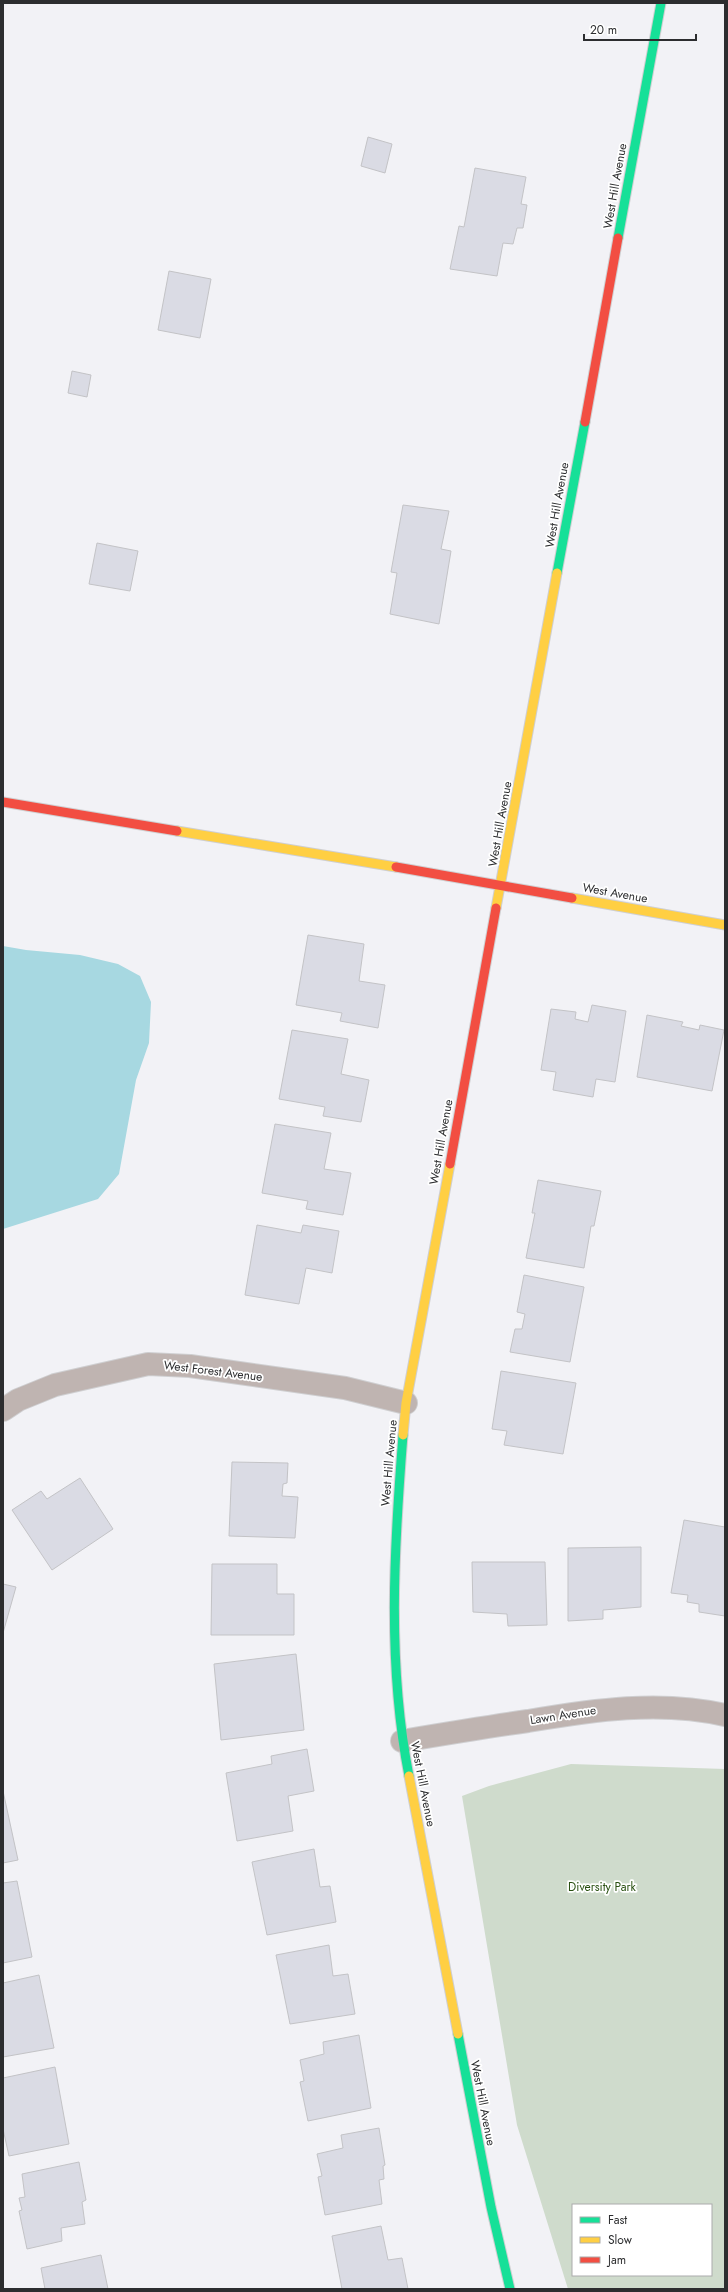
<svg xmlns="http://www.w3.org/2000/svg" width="728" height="2292" viewBox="0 0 728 2292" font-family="Jost,sans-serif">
  <rect width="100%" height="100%" fill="#f2f2f6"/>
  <path fill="#cfdbcc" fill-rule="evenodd" d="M571,1764L725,1769V2289H568L517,2125L462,1796L489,1786ZM573,2205H711V2275H573Z"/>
  <path fill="#a7d8e1" d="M3,946L26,950L80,955L118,964L140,976L151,1002L149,1043L136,1080L119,1174L98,1199L3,1229Z"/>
  <path fill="#dadbe4" stroke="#c3c3c6" d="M368,137L392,144L385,173L361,166Z
    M475,168L526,177L521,204L527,205L523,228H517L513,244L503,243L497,276L450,269L459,226L464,227Z
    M169,271L211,279L200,338L158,330Z
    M72,371L91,375L87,397L68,393Z
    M403,505L449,511L441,549L451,551L439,624L390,614L397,573L391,572Z
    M97,543L138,551L130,591L89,584Z
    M308,935L364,944L359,981L385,985L378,1028L340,1021L342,1013L296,1005Z
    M592,1005L626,1011L615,1082L596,1079L593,1097L553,1090L556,1072L541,1070L551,1009L576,1012L575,1019L588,1022Z
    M647,1015L683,1022L681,1026L699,1030L700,1025L724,1030L712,1091L637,1077Z
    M292,1030L348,1039L341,1074L369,1080L361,1122L323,1116L325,1107L279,1099Z
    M275,1124L331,1133L324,1169L351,1173L343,1215L306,1209L308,1201L262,1193Z
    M538,1180L601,1191L594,1226H591L584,1268L526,1258L535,1213H532Z
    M257,1225L301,1233L303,1225L339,1231L332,1273L306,1268L299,1304L245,1295Z
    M524,1275L584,1287L570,1362L510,1352L515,1329H522L525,1314L517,1312Z
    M501,1371L576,1383L563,1454L504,1445L507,1431L492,1429Z
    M232,1462L288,1463L287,1483L283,1484L282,1496L298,1497L295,1538L229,1536Z
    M80,1478L113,1529L52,1570L12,1510L41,1491L47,1499Z
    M684,1520L725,1527V1616L699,1612V1604L687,1602L688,1595L671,1593Z
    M641,1547V1607L603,1610V1619L568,1621V1548Z
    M472,1562H545L547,1625L508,1626L507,1614L473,1612Z
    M212,1564H277V1594H294V1635H211Z
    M3,1584L16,1587L3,1633Z
    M296,1654L304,1730L221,1740L214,1664Z
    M307,1749L314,1791L288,1796L293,1831L237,1841L226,1773L272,1764L271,1756Z
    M3,1791L18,1860L3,1863Z
    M314,1849L320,1887L330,1886L336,1922L267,1935L252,1862Z
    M17,1881L32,1957L3,1963V1883Z
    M329,1945L333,1976L348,1974L355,2014L290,2024L276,1955Z
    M39,1975L54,2048L3,2057V1983Z
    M359,2035L371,2108L308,2121L300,2082L304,2081L300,2060L324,2054L323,2042Z
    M55,2067L69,2144L9,2156L3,2129V2078Z
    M379,2128L385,2165L383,2166L384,2179L379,2180L382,2204L325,2215L318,2177L322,2176L317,2154L343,2148L341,2135Z
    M79,2162L86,2200L82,2202L85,2224L61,2228L62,2241L27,2249L19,2211L22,2210L19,2198L25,2197L22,2174Z
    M381,2226L388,2260L402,2258L408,2289H342L332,2236Z
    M101,2255L108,2289H45L41,2268Z"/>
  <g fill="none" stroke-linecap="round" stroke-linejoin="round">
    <g stroke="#cfcfd1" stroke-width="24">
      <path id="street" d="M3,1410L18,1400L55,1385L148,1364L190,1366L345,1388L406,1403
        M402,1741C444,1734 486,1727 528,1721C593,1710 660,1700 725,1715"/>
    </g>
    <g stroke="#cfcfd1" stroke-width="11">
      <path id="fast" d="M618,238L661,3
        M557,573L585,422
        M403,1435C394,1548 387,1664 409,1776
        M458,2034L491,2207L510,2289"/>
    </g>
    <g stroke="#cfcfd1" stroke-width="11">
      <path id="slow" d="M177,831L396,867
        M572,898L725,925
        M496,908L557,573
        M403,1435L406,1403L450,1164
        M409,1776L458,2034"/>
    </g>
    <g stroke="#cfcfd1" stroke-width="11">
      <path id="jam" d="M585,422L618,238
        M3,802L177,831
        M396,867L572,898
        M450,1164L496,908"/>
    </g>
    <use href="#street" stroke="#bfb4b1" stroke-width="22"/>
    <use href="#fast" stroke="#16e098" stroke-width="9"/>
    <use href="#slow" stroke="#ffcf43" stroke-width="9"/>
    <use href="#jam" stroke="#f24e42" stroke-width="9"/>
  </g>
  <g text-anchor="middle" stroke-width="3.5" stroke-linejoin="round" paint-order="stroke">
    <g font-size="12" fill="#2c2d2f" stroke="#fff">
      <text transform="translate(615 186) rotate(-80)" y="4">West Hill Avenue</text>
      <text transform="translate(557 505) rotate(-80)" y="4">West Hill Avenue</text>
      <text transform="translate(500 824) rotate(-80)" y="4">West Hill Avenue</text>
      <text transform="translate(615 893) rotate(10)" y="4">West Avenue</text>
      <text transform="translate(441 1142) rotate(-80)" y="4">West Hill Avenue</text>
      <text transform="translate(213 1371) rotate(7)" y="4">West Forest Avenue</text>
      <text transform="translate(389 1463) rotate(-85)" y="4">West Hill Avenue</text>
      <text transform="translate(563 1715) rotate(-9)" y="4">Lawn Avenue</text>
      <text transform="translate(423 1784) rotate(79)" y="4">West Hill Avenue</text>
      <text transform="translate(483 2103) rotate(79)" y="4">West Hill Avenue</text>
    </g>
    <g font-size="12" fill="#284f10" stroke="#fff">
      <text x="602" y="1891">Diversity Park</text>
    </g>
  </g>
  <rect width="728" height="2292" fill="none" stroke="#2c2d2f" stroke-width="8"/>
  <rect x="572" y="2204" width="140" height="72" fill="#ffffff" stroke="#ababac"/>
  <rect x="580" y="2217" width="20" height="6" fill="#16e098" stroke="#ababac"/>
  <text x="608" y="2224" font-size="12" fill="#2c2d2f">Fast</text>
  <rect x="580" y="2237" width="20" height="6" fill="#ffcf43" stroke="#ababac"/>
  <text x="608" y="2244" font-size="12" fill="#2c2d2f">Slow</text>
  <rect x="580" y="2257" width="20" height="6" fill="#f24e42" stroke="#ababac"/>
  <text x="608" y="2264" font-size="12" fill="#2c2d2f">Jam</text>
  <path d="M584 34v6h112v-6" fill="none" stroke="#2c2d2f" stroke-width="2"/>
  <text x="590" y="34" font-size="12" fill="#2c2d2f" stroke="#ffffff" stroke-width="3" paint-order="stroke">20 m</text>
</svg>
